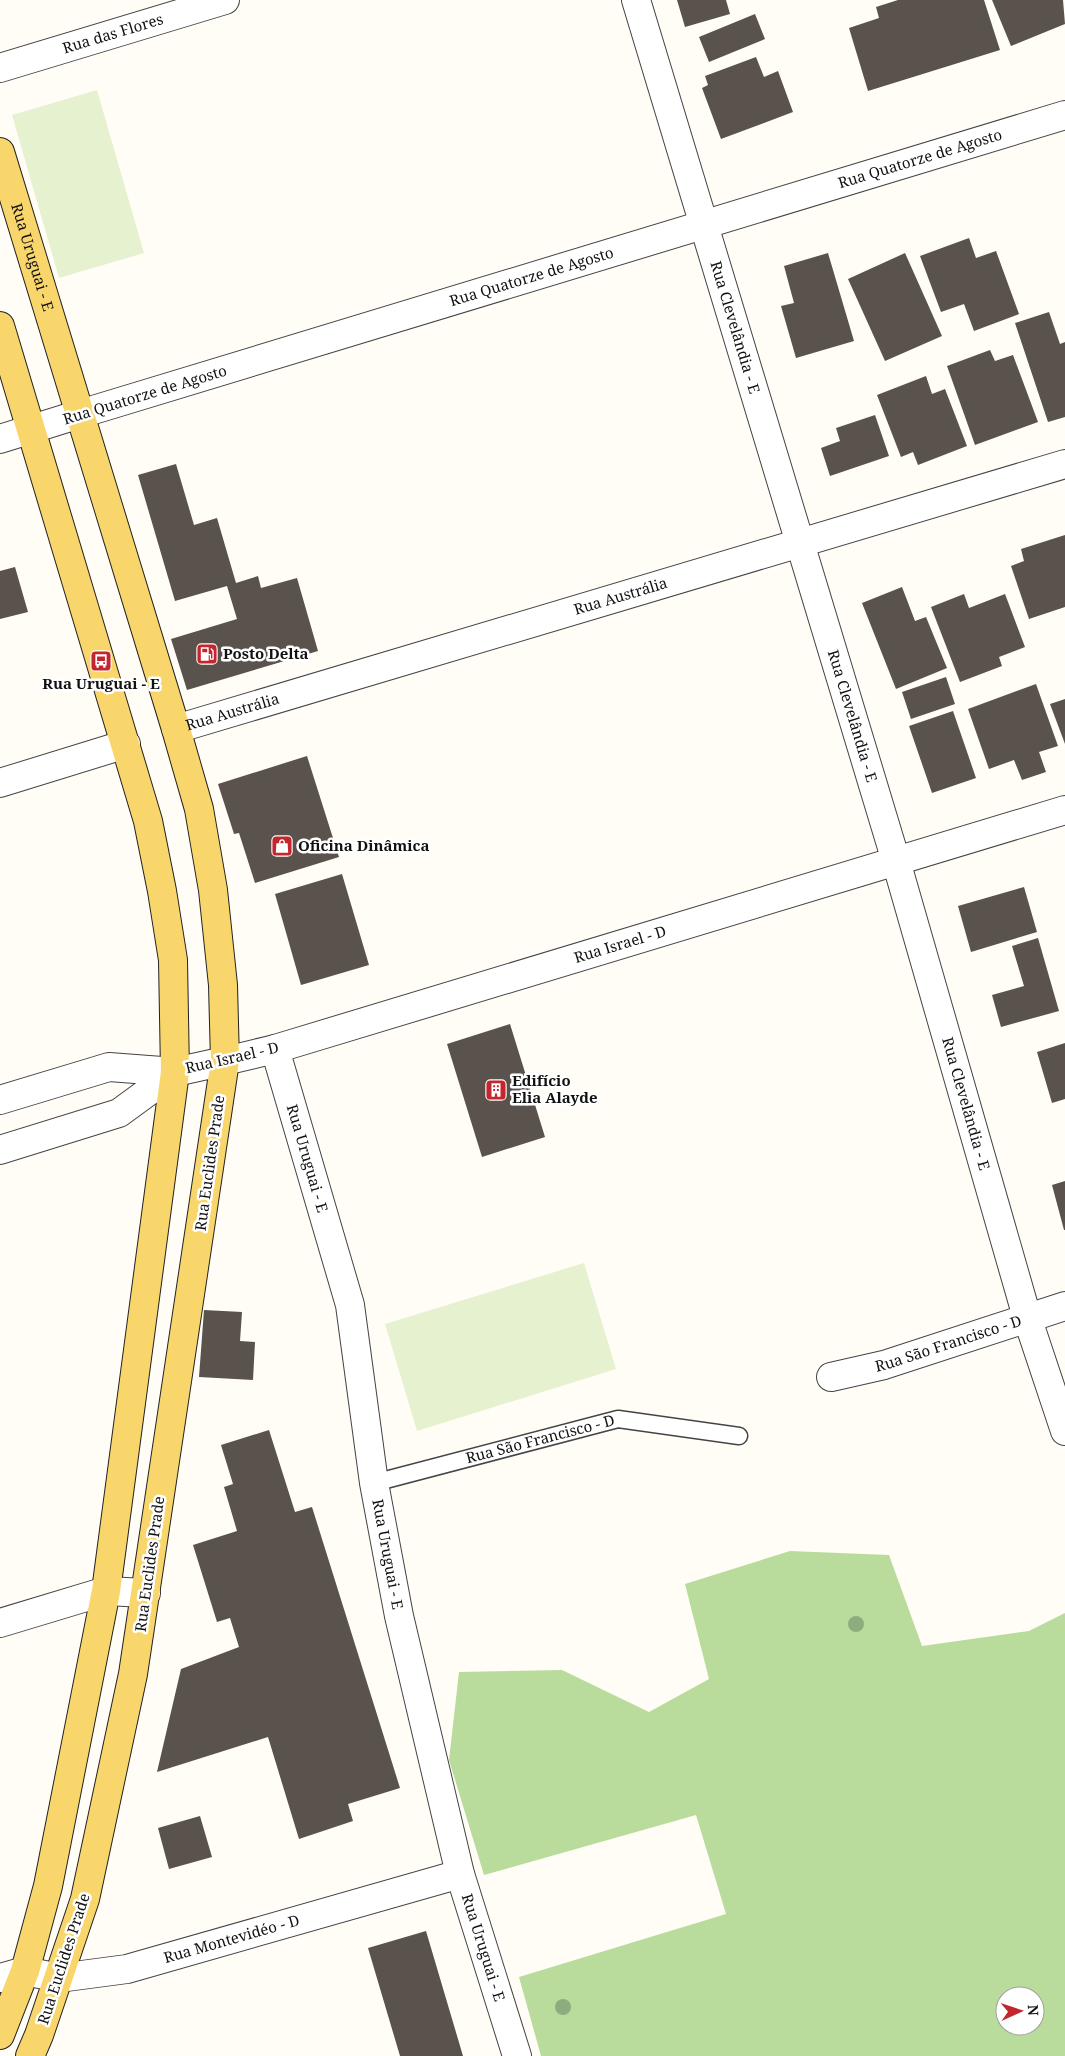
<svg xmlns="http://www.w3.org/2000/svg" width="1065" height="2056" viewBox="0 0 1065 2056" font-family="'Noto Serif',serif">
  <rect width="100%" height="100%" fill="#fffdf5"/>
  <path fill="#b9dc9c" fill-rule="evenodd" d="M790,1551L889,1555L922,1646L1029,1631L1065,1613V2056H541L519,1977L726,1914L696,1815L484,1875L449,1760L459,1672L562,1670L649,1712L709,1679L685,1584ZM1005,1996H1035V2026H1005Z"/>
  <path fill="#e6f2cf" d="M97,90L144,253L59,278L12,115Z
    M584,1263L616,1369L417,1431L385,1324Z"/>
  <path fill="#5a524d" d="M677,0H726L730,14L685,27Z
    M898,0H984L1000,50L868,91L849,28L879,18L876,7Z
    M992,0H1063L1065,24L1011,46Z
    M755,14L765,39L709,62L699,37Z
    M756,57L764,77L778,71L793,112L721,139L702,88L708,85L705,76Z
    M969,238L976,258L996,251L1019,314L974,331L964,304L941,312L920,256Z
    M828,253L854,341L796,358L781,306L794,303L784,266Z
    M905,253L942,336L885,361L848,279Z
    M1049,312L1060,344L1065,342V417L1048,422L1015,323Z
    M990,350L995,361L1013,355L1038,422L975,445L947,366Z
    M926,376L932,394L945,389L967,446L918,465L913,452L901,457L877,395Z
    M875,415L889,456L830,476L821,448L840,441L836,428Z
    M176,464L194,525L217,518L236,583L258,576L261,588L297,578L318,651L187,690L171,639L237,619L227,586L175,601L138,475Z
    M1065,535V607L1029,619L1011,566L1024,561L1021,549Z
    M15,567L28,612L0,619V571Z
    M902,587L915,621L926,617L947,668L896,689L862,603Z
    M964,594L969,608L1005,594L1025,647L999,657L1002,666L960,682L931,607Z
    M946,677L955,704L911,719L902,692Z
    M1036,684L1058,746L1039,752L1046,772L1022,780L1014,760L989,769L968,709Z
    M1065,699V744L1050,704Z
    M953,711L976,778L932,793L909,726Z
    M307,756L339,857L255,883L239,833L234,834L218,784Z
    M342,874L369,965L301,985L275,894Z
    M1024,887L1037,932L971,952L958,906Z
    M1038,938L1059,1011L1001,1027L992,995L1024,986L1012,946Z
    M510,1024L545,1137L482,1157L447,1044Z
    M1065,1043V1099L1052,1103L1037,1052Z
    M1065,1181V1230H1064L1052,1185Z
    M204,1310L242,1312L240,1341L255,1342L253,1380L199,1377Z
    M269,1430L295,1512L312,1507L400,1788L348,1804L353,1821L299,1839L268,1737L157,1772L181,1669L239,1647L230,1618L217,1622L193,1545L237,1531L224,1487L233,1484L221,1445Z
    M200,1816L212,1857L169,1869L158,1828Z
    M426,1931L463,2056H400L368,1948Z"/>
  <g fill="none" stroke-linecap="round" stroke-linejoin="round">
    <g stroke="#444" stroke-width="19">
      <g id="service">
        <path id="s1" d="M374,1483L618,1419L739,1436"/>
      </g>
    </g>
    <g stroke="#444" stroke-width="30">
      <g id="minor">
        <path id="s2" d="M636,0L896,861L1027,1317L1065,1431"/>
        <path id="s3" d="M0,68L225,0"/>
        <path d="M0,439L80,414"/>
        <path id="s4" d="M176,729L1065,464"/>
        <path d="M0,783L126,744"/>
        <path id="s5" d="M275,1049L350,1305L374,1483L399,1616L460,1874L517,2056"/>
        <path id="s6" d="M225,1061L275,1049L1065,810"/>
        <path id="s7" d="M831,1377L884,1365L1065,1306"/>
        <path d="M0,1623L106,1591L146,1593"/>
        <path id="s8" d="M0,1978L25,1971L59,1978L127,1969L460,1874"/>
      </g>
    </g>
    <g stroke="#444" stroke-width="30">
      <g id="tertiary">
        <path id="s9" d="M80,414L1065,115"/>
        <path d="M0,1100L109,1067L175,1072L225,1061"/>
        <path d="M0,1150L119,1113L175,1072"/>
      </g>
    </g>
    <g stroke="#222" stroke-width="30">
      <g id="primary">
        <path id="s10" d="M0,152L176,729L199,809L213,890L223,985L225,1061L133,1674L85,1899L39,2035L30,2056"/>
        <path d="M0,326L148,821L162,891L173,960L175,1072L106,1591L48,1886L25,1971L0,2035"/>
      </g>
    </g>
    <use href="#service" stroke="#fff" stroke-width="16"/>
    <use href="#minor" stroke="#fff" stroke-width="28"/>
    <use href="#tertiary" stroke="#fff" stroke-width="28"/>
    <use href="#primary" stroke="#f9d66b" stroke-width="28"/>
  </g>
  <g fill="#8dad7f">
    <circle cx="856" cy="1624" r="8"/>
    <circle cx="563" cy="2007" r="8"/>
  </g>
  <defs>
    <g id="fuel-square" transform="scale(1.125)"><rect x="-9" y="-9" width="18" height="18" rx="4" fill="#c4262e" stroke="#fff"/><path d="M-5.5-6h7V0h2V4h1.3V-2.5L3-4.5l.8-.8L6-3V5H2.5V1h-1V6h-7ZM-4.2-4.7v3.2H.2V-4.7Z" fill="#fff"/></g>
    <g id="bus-square" transform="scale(1.125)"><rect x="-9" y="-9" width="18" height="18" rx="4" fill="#c4262e" stroke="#fff"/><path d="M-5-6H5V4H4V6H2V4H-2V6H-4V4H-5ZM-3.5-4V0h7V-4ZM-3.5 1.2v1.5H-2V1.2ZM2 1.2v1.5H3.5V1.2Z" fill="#fff"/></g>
    <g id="shop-square" transform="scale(1.125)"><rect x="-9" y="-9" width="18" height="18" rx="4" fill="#c4262e" stroke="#fff"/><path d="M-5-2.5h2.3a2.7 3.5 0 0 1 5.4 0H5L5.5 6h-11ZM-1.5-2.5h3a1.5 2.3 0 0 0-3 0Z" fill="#fff"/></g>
    <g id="building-square" transform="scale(1.125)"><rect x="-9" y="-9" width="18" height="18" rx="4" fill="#c4262e" stroke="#fff"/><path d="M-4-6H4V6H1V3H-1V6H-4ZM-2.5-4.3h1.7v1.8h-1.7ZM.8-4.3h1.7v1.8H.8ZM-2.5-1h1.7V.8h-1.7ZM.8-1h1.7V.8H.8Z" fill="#fff"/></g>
  </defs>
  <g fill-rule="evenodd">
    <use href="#fuel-square" x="207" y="654"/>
    <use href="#bus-square" x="101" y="661"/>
    <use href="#shop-square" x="282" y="846"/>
    <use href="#building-square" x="496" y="1090"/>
  </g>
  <g text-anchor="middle" stroke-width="5" stroke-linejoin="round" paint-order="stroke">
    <g font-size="15" fill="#111" stroke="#fff">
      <text dy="5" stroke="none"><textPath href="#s3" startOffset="118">Rua das Flores</textPath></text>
      <text dy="5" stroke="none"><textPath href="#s9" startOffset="878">Rua Quatorze de Agosto</textPath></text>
      <text dy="5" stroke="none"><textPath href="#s10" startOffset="110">Rua Uruguai - E</textPath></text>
      <text dy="5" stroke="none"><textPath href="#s9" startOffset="472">Rua Quatorze de Agosto</textPath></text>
      <text dy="5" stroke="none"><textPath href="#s2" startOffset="342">Rua Clevelândia - E</textPath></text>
      <text transform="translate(145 395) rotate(-17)" y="5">Rua Quatorze de Agosto</text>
      <text dy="5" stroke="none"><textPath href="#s4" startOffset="464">Rua Austrália</textPath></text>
      <text dy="5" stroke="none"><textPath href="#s4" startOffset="59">Rua Austrália</textPath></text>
      <text dy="5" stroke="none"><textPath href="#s2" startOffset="748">Rua Clevelândia - E</textPath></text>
      <text dy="5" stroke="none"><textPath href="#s6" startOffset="412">Rua Israel - D</textPath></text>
      <text transform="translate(232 1058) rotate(-13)" y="5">Rua Israel - D</text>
      <text dy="5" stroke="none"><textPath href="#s2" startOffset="1152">Rua Clevelândia - E</textPath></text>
      <text dy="5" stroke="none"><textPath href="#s5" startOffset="114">Rua Uruguai - E</textPath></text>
      <text transform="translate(210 1163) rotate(-82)" y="5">Rua Euclides Prade</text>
      <text dy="5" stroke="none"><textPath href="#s7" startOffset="122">Rua São Francisco - D</textPath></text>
      <text dy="5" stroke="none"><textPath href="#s1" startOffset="172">Rua São Francisco - D</textPath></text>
      <text dy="5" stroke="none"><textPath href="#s5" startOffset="519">Rua Uruguai - E</textPath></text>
      <text transform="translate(150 1564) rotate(-82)" y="5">Rua Euclides Prade</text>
      <text dy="5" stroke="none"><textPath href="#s8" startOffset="238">Rua Montevidéo - D</textPath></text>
      <text dy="5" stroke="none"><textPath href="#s5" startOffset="924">Rua Uruguai - E</textPath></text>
      <text transform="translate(64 1959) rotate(-72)" y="5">Rua Euclides Prade</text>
    </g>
    <g font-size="15" font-weight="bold" fill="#111" stroke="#fff" text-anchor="start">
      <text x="223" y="659">Posto Delta</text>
      <text x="101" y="689" text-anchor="middle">Rua Uruguai - E</text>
      <text x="298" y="851">Oficina Dinâmica</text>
      <text x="512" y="1086">Edifício<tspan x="512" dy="17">Elia Alayde</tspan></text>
    </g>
  </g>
  <g transform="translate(1020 2011) rotate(87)"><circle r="24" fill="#ffffff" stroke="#a0a0a0"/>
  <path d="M0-4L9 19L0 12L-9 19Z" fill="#c4262e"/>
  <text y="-8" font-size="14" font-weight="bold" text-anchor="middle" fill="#111111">N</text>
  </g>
</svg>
